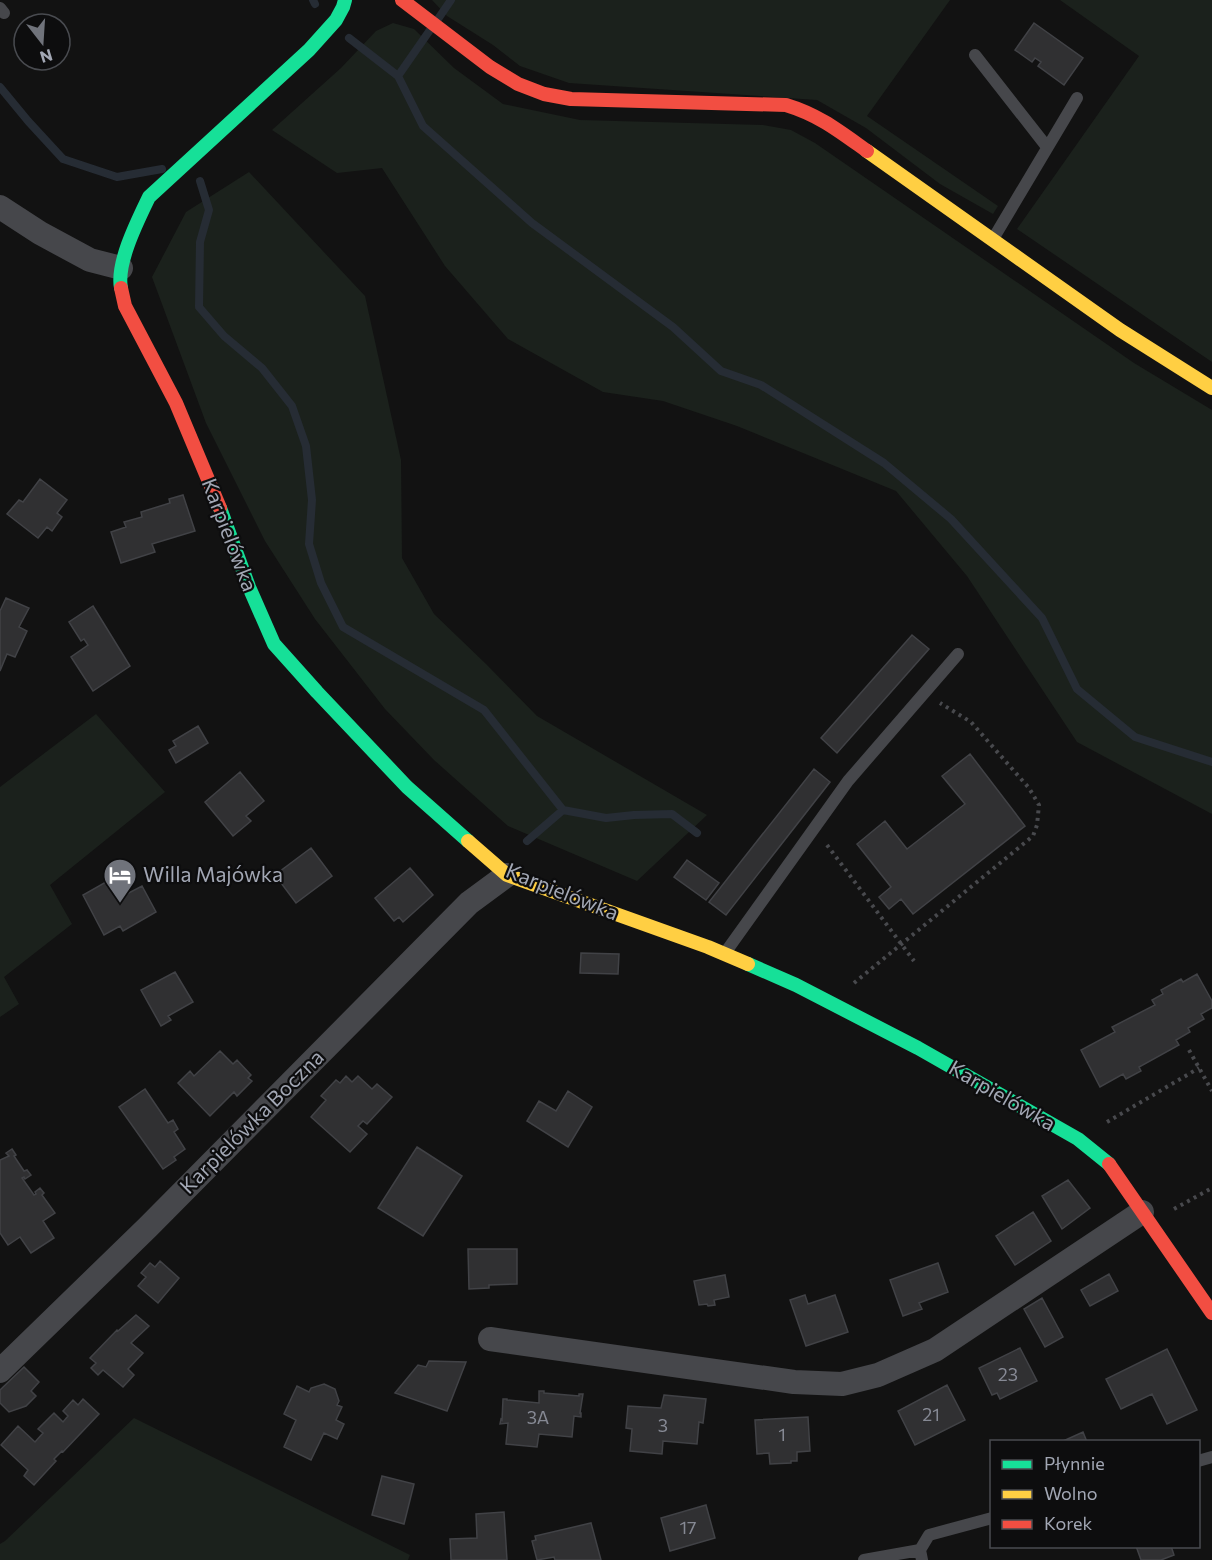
<svg xmlns="http://www.w3.org/2000/svg" width="1212" height="1560" viewBox="0 0 1212 1560" font-family="Commissioner,sans-serif">
  <rect width="100%" height="100%" fill="#121212"/>
  <path fill="#1b211c" d="M432,0H950L867,116L998,206L993,214L940,184L866,128L817,100L569,83L520,66L493,45L447,16Z
    M1060,0H1212V362L1017,229L1139,56Z
    M393,23L414,29L454,68L503,104L580,120L763,125L791,130L815,143L1134,363L1212,410V814L1077,742L967,576L896,491L737,426L663,401L603,392L508,339L445,266L382,168L337,173L272,130L341,68L376,31Z
    M249,172L365,296L401,460L402,558L434,614L486,664L537,716L707,815L637,881L508,826L434,760L385,709L315,619L265,541L206,423L152,277L186,212Z
    M96,714L165,792L50,885L72,924L4,977L19,1004L0,1017V787Z
    M134,1418L410,1555L408,1560H0V1544L5,1541Z"/>
  <g fill="none" stroke-linecap="round" stroke-linejoin="round">
    <path stroke="#262c34" stroke-width="8" d="M313,0L315,4
      M438,19L451,0
      M349,38L398,76L423,126L532,223L673,327L721,371L761,385L884,463L951,519L1042,618L1077,689L1135,737L1212,762
      M398,76L430,30
      M0,87L28,121L63,159L117,177L162,169
      M200,181L209,210L200,242L199,307L224,336L262,368L292,406L306,446L312,500L309,544L321,583L343,627L484,710L563,810L606,818L634,815L672,814L697,833
      M527,841L563,810"/>
  </g>
  <path fill="#303032" stroke="#414246" stroke-width="1.5" d="M1034,23L1083,58L1064,85L1038,66L1041,62L1035,58L1032,62L1015,50Z
    M40,479L67,500L57,513L62,517L52,531L47,527L38,538L7,514L19,500L23,502Z
    M183,495L195,531L152,544L155,552L121,563L111,532L126,527L124,522L142,517L141,512L170,503L169,499Z
    M6,598L29,608L19,627L27,631L15,657L7,654L0,671V611Z
    M93,606L130,666L93,691L71,657L88,645L84,639L81,641L69,622Z
    M912,635L929,649L837,753L821,738Z
    M198,726L208,743L176,763L169,750L176,746L173,741Z
    M970,754L1025,826L913,914L901,899L889,909L879,897L891,887L857,844L885,821L907,849L965,804L942,776Z
    M814,769L830,782L726,915L709,902Z
    M240,772L264,801L246,816L251,821L233,836L205,802Z
    M311,848L332,876L296,903L275,875Z
    M687,860L719,883L706,900L674,877Z
    M410,868L433,895L403,922L399,917L394,921L375,898Z
    M113,878L123,896L142,886L156,912L123,931L120,926L104,935L83,895Z
    M581,953L619,954L618,974L580,973Z
    M175,972L193,1002L168,1016L171,1020L161,1026L141,990Z
    M1197,974L1212,1001V1008L1201,1014L1204,1019L1188,1028L1190,1032L1176,1040L1179,1045L1139,1067L1141,1071L1126,1079L1123,1074L1100,1087L1081,1050L1115,1032L1112,1027L1155,1005L1152,1000L1163,994L1161,990L1181,979L1183,982Z
    M220,1051L233,1064L237,1060L251,1075L248,1078L252,1081L237,1096L234,1092L210,1116L178,1083L190,1071L194,1076Z
    M346,1076L352,1082L358,1076L372,1089L377,1084L392,1097L367,1124L363,1121L358,1126L367,1134L350,1152L311,1117L326,1100L321,1096L336,1080L340,1083Z
    M145,1089L168,1123L173,1120L178,1129L174,1132L185,1149L174,1157L176,1160L163,1169L119,1107Z
    M568,1091L592,1107L568,1147L527,1121L539,1101L556,1111Z
    M417,1147L462,1176L423,1236L378,1208Z
    M12,1149L16,1155L14,1156L24,1171L27,1170L31,1175L25,1179L24,1177L22,1178L34,1195L36,1194L35,1192L40,1188L44,1193L42,1195L55,1213L43,1221L54,1238L31,1253L20,1237L8,1245L0,1233V1160L9,1156L6,1153Z
    M1068,1180L1090,1208L1062,1229L1042,1196Z
    M1033,1212L1051,1241L1015,1265L996,1236Z
    M468,1249H517V1284L489,1285V1288L469,1289Z
    M160,1261L179,1278L158,1303L138,1286L146,1277L141,1273L150,1263L155,1267Z
    M938,1263L948,1292L919,1303L922,1309L903,1316L890,1280Z
    M1109,1274L1118,1291L1090,1306L1081,1290Z
    M725,1275L729,1297L714,1300L715,1305L708,1306L707,1304L699,1305L694,1281Z
    M805,1295L808,1304L835,1295L848,1332L806,1346L790,1300Z
    M1042,1298L1063,1337L1045,1347L1024,1309Z
    M136,1315L149,1326L131,1343L143,1353L128,1369L134,1375L123,1387L103,1370L98,1375L91,1368L96,1363L90,1358L117,1330L118,1331Z
    M1020,1348L1037,1381L1000,1399L997,1393L992,1395L979,1368Z
    M1167,1349L1197,1410L1167,1424L1152,1394L1121,1409L1106,1379Z
    M429,1361L466,1362L447,1411L395,1393L418,1365L426,1367Z
    M24,1367L39,1382L31,1391L36,1396L26,1406L9,1412L0,1403V1390Z
    M324,1384L335,1389L339,1401L337,1405L342,1407L336,1420L344,1424L337,1439L324,1433L311,1460L284,1447L296,1420L284,1414L297,1386L309,1392L311,1388Z
    M947,1385L965,1420L915,1445L898,1411Z
    M539,1391H544V1393L579,1396V1394H583L580,1413H581V1417L574,1416L572,1437L539,1434L537,1447L506,1444L508,1423L500,1424L501,1419L502,1420L503,1399H507V1400L539,1403Z
    M664,1395L706,1399L703,1423L699,1422L697,1444L663,1441L662,1454L630,1451L632,1429L626,1428L628,1406L661,1408Z
    M83,1399L99,1414L63,1452L62,1451L54,1459L56,1461L34,1485L24,1476L28,1470L1,1445L18,1426L35,1442L43,1433L38,1429L54,1413L63,1422L68,1416L63,1411L73,1400L78,1405Z
    M808,1417L810,1451L797,1452V1461H791V1463L770,1464L769,1453L757,1454L755,1420Z
    M1083,1432L1087,1442H1061Z
    M382,1476L414,1484L404,1524L372,1515Z
    M706,1505L715,1538L670,1551L661,1518Z
    M504,1512L507,1560H451L450,1539L477,1538L476,1514Z
    M591,1523L601,1560H555L554,1557L537,1560L532,1541L536,1540L535,1536Z
    M1136,1546H1171L1174,1555L1161,1560H1141Z"/>
  <g fill="none" stroke-linecap="round" stroke-linejoin="round">
    <path stroke="#48494d" stroke-width="4" stroke-dasharray="3 4.5" stroke-linecap="butt" d="M827,845L914,961
      M854,983L1033,836L1037,825L1039,805L1029,788L971,722L940,703
      M1189,1050L1212,1091
      M1107,1122L1199,1068
      M1174,1209L1212,1188"/>
    <path stroke="#46474b" stroke-width="12" d="M0,8L4,13
      M975,55L1047,147
      M993,239L1077,98
      M725,953L848,781L958,654
      M1198,1461L1212,1457
      M864,1560L920,1550
      M922,1560L920,1550L929,1535L992,1518"/>
    <path stroke="#46474b" stroke-width="24" d="M0,207L40,233L90,260L121,268
      M490,1339L794,1382L842,1384L878,1375L935,1350L1142,1212
      M0,1371L148,1227L469,903L507,875"/>
    <path stroke="#16e098" stroke-width="14" d="M121,288C116,263 138,220 149,197L309,50L336,20L343,7L345,0
      M220,508L249,587L274,644L317,692L407,787L468,841
      M748,964L796,985L918,1048L1078,1139L1109,1164"/>
    <path stroke="#ffcf43" stroke-width="14" d="M867,151L1120,330L1212,388
      M468,841L507,875L708,947L748,964"/>
    <path stroke="#f24e42" stroke-width="14" d="M402,0L490,67L518,84L544,94L571,99L786,105C819,115 839,131 867,151
      M121,288L125,306L176,403L220,508
      M1109,1164L1212,1313"/>
  </g>
  <defs>
    <g id="hotel-pin" transform="scale(1.725)"><path d="M0 17L-7.5 6A9.5 9.5 0 1 1 7.5 6Z" fill="#70737b" stroke="#0d0d0e"/><path d="M-6-4.5h1.5V1H6V5H4.5V3h-9V5H-6ZM-4 0a1.8 1.8 0 1 1 3.6 0ZM.5 0V-2.5h3Q6-2.5 6 0Z" fill="#fff"/></g>
  </defs>
  <g fill-rule="evenodd">
    <use href="#hotel-pin" x="120" y="875"/>
  </g>
  <g text-anchor="middle" stroke-width="4.5" stroke-linejoin="round" paint-order="stroke">
    <g font-size="18" fill="#868994">
      <text x="1008" y="1381">23</text>
      <text x="931" y="1421">21</text>
      <text x="538" y="1424">3A</text>
      <text x="663" y="1432">3</text>
      <text x="782" y="1441">1</text>
      <text x="688" y="1534">17</text>
    </g>
    <g font-size="21" fill="#a2a7b4" stroke="#0d0d0e">
      <text transform="translate(229 535) rotate(69)" y="7">Karpielówka</text>
      <text transform="translate(562 892) rotate(22)" y="7">Karpielówka</text>
      <text transform="translate(1002 1096) rotate(30)" y="7">Karpielówka</text>
      <text transform="translate(252 1122) rotate(-45)" y="7">Karpielówka Boczna</text>
    </g>
    <g font-size="21" fill="#a2a7b4" stroke="#0d0d0e" text-anchor="start">
      <text x="143" y="882">Willa Majówka</text>
    </g>
  </g>
  <rect x="990" y="1440" width="210" height="108" fill="#0d0d0e" stroke="#494b50" stroke-width="1.5"/>
  <rect x="1002" y="1460" width="30" height="9" fill="#16e098" stroke="#494b50" stroke-width="1.5"/>
  <text x="1044" y="1470" font-size="18" fill="#a2a7b4">Płynnie</text>
  <rect x="1002" y="1490" width="30" height="9" fill="#ffcf43" stroke="#494b50" stroke-width="1.5"/>
  <text x="1044" y="1500" font-size="18" fill="#a2a7b4">Wolno</text>
  <rect x="1002" y="1520" width="30" height="9" fill="#f24e42" stroke="#494b50" stroke-width="1.5"/>
  <text x="1044" y="1530" font-size="18" fill="#a2a7b4">Korek</text>
  <g transform="translate(42 42) rotate(163)"><circle r="28" fill="#0d0d0e" stroke="#494b50" stroke-width="1.5"/>
  <path d="M0-4.5L10 22L0 15L-10 22Z" fill="#70737b"/>
  <text y="-9" font-size="16" font-weight="bold" text-anchor="middle" fill="#a2a7b4">N</text>
  </g>
</svg>
